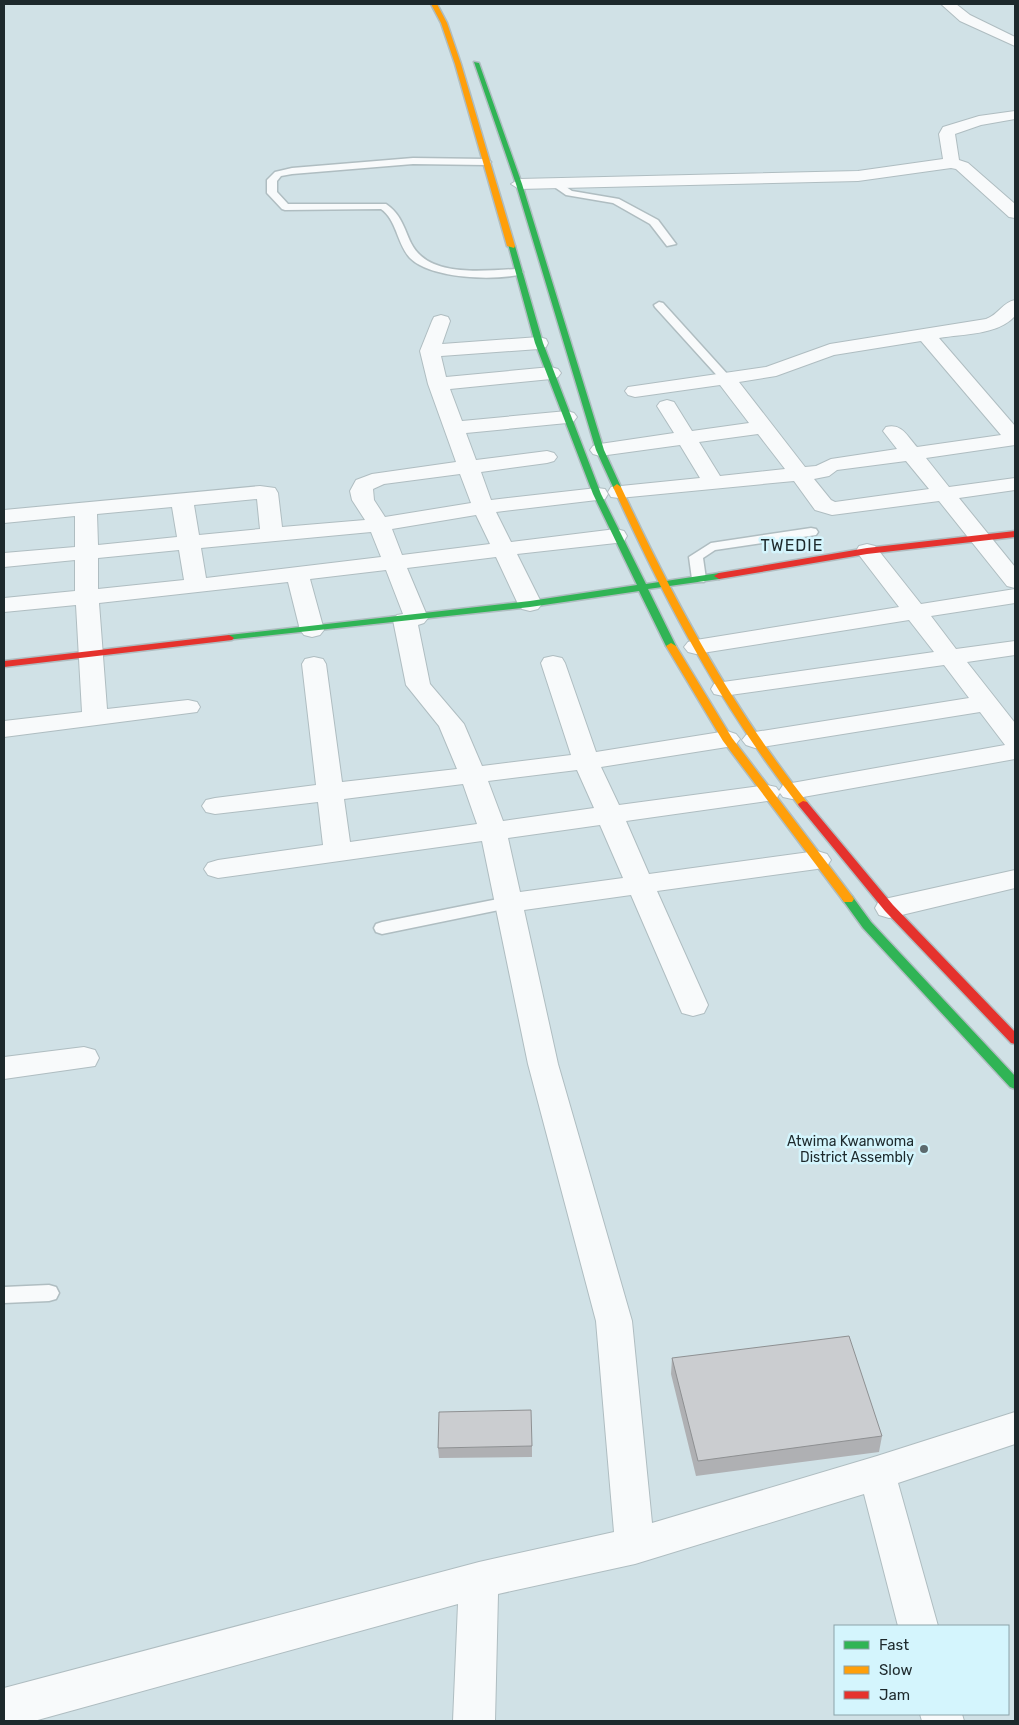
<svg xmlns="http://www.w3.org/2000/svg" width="1019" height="1725" viewBox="0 0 1019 1725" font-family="Rubik,sans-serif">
  <rect width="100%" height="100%" fill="#d0e1e6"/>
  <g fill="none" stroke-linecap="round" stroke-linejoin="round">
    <g stroke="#afbdc1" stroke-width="3">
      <path id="lane" d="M413,158L486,159L491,162L486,165L413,164L292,174L281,176L277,181V192L288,204H386C401,214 404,228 411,243C429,279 485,270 518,269L523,272L522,274C495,281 431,279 410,258C397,244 397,220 381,209L285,210L282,209L267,193V180L275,172L292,168Z
        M553,182H559L572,191L619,199L658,220L676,244L667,246L650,224L613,203L566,195L553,186Z
        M659,302L663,303L730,377V381H722L655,307L654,305Z
        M811,528L816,529L818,532L816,535L715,550L703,558L706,579L704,582H694L692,579L689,557L711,543Z
        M508,897L514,899L516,903L514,907L382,934L376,932L374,928L376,924L382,922Z
        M49,1285L56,1287L59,1293L56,1299L49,1301L4,1303V1287Z"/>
    </g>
    <g stroke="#afbdc1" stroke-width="2">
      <path id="street" d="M941,4H956L970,15L1015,37V46L960,21Z
        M1015,111V119L981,125L955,134L959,160L968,163L1015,204V218L1009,217L956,169L951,168L858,181L519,189L511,184L519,179L858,171L943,159L939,134L943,127L979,116Z
        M1015,300V316C998,335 963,334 939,338L1015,426V445L926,458L949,487L1015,478V490L959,498L1015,567V588L1007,586L939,501L832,515L815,510L794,481L619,498L611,497L608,492L611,487L700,478L680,445L600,456L593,454L590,450L593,446L600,444L674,433L657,406L660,402L667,400L674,402L692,431L749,423L720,385L635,397L628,395L625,391L628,387L766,367L830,344L986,319C998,315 1003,302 1015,300ZM921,341L1001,435L917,447C907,436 902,423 886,427L883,431L897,449L831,459L816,466L805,467L739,382L776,376L834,355ZM758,434L785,469L720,476L699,442ZM906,461L929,489L835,502L831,500L814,479L829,476L837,470Z
        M441,315L448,317L450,321L442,344L539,337L546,339L548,343L546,347L539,349L441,356L446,377L551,367L558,369L561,373L558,377L551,379L450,389L462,421L567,411L574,413L577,417L574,421L567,423L466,433L476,460L547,451L554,453L557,457L554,461L547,463L481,472L491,500L597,488L605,489L608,494L605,499L597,500L496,512L511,542L616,529L624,531L627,536L624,541L616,543L517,554L542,604L538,609L530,611L522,609L518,604L496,557L407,568L428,618L424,623L418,625L430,684L464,724L482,766L571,755L541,663L544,658L553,656L562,658L565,663L596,752L727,731L736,734L740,739L736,744L727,747L601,767L619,805L767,785L776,787L779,791L783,785L792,783L1005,745L980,712L755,748L746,745L742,740L746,735L755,732L969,698L944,665L723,696L714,694L711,689L714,684L723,682L934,652L909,620L696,654L688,652L684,647L688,642L696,640L899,607L856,551L859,546L867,544L875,546L921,604L1015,589V603L931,616L956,649L1015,641V655L967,662L1015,723V759L792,799L783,797L780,793L776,799L767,801L626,821L649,874L817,851L827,854L831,860L827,866L817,869L657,891L708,1005L704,1013L693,1016L682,1013L631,895L524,910L558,1064L632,1321L652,1523L877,1456L1015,1412V1444L898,1483L938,1626H898L864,1494L635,1564L498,1594L495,1721H453L458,1604L34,1721H4V1688L479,1562L614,1532L596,1321L528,1064L482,841L218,878L208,875L204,869L208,863L218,860L323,845L318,802L215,814L206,812L202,806L206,800L215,798L316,785L302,664L305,659L314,657L323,659L326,664L342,782L457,769L439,726L406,685L393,620L397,615L403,614L386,570L310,579L324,630L320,635L312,637L304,635L300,630L288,582L99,603L107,709L188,700L197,702L200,707L197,712L4,737V721L82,712L76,605L4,612V598L75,591V560L4,567V553L75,547V516L4,523V510L260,486L275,488L278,493L282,527L365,520L352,500L350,491L356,480L372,474L456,462L428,384L420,351L432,321L434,317ZM460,474L471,503L385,517L374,500L373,489L384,484ZM257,499L260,529L199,535L194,505ZM172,507L177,537L98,545L97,514ZM476,515L490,544L402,555L392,529ZM371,532L381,557L206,578L201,548ZM179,550L184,580L98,589V558ZM577,770L594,808L503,821L488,781ZM463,784L477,824L350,842L344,799ZM600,825L623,878L520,892L508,838Z
        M1015,870V888L889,918L879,915L875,908L879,901L889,898Z
        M84,1047L95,1050L99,1058L95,1066L4,1079V1057Z
        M920,1714H962L964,1721H922Z"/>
    </g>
    <g stroke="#afbdc1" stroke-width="3">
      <path id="fast" d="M474,62L479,63L522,184L604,450L621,487L620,489H614L613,487L596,450L516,184Z
        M508,244L515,246L543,343L601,494L646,584L719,573L724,576L719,579L648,589L676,646L674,648H668L666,646L639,591L530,607L226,640L224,638L229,635L530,601L637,585L593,494L535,343Z
        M848,895L852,896L871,922L1015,1076V1089L1010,1087L863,928L842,899Z"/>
    </g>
    <g stroke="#afbdc1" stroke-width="3">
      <path id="slow" d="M431,4H437L447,23L461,64L515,246L514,248L507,246L455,64L441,23Z
        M617,484L621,487C674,600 729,703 807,802L808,804L807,806H799C720,705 666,603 613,487Z
        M671,643L676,646L732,738L852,896L854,899L852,902H844L723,741L666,646Z"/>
    </g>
    <g stroke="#afbdc1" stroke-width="3">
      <path id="jam" d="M1015,531V537L867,554L719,579L714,576L719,573L867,548Z
        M229,635L234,638L232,640L4,667V661Z
        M803,801L807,802L893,905L1015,1032V1044L1011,1043L885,911L799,806L798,804Z"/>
    </g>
    <use href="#lane" fill="#f8fafb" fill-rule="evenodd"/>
    <use href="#street" fill="#f8fafb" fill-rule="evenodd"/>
    <use href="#fast" fill="#30b455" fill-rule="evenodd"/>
    <use href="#slow" fill="#ff9f0a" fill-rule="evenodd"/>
    <use href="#jam" fill="#e5322d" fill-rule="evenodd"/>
  </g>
  <path fill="#afb0b3" d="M672,1358L882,1436L879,1452L696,1476L671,1374Z
    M532,1446V1457L439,1458L438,1448Z"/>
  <path fill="#cbcdd0" stroke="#8e9092" d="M849,1336L882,1436L698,1461L672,1358Z
    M531,1410L532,1446L438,1448L439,1412Z"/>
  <circle fill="#5c696d" stroke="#d4f5fd" stroke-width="2" cx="924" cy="1149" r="5"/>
  <g text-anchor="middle" stroke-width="5" stroke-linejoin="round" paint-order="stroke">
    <g font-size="14" fill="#1d292c" stroke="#d4f5fd" text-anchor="end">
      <text x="914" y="1146">Atwima Kwanwoma<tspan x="914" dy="16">District Assembly</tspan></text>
    </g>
    <g font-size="16" letter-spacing="1" fill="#1d292c" stroke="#d4f5fd">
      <text x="792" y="551">TWEDIE</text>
    </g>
  </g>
  <rect width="1019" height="1725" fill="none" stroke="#1d292c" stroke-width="10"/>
  <rect x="834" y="1625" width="175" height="90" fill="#d4f5fd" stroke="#8ba3a9"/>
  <rect x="844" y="1641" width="25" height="8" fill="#30b455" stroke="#8ba3a9"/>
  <text x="879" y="1650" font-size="15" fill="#1d292c">Fast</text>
  <rect x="844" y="1666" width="25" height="8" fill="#ff9f0a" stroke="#8ba3a9"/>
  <text x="879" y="1675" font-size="15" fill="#1d292c">Slow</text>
  <rect x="844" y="1691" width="25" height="8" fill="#e5322d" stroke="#8ba3a9"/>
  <text x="879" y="1700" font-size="15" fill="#1d292c">Jam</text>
</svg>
